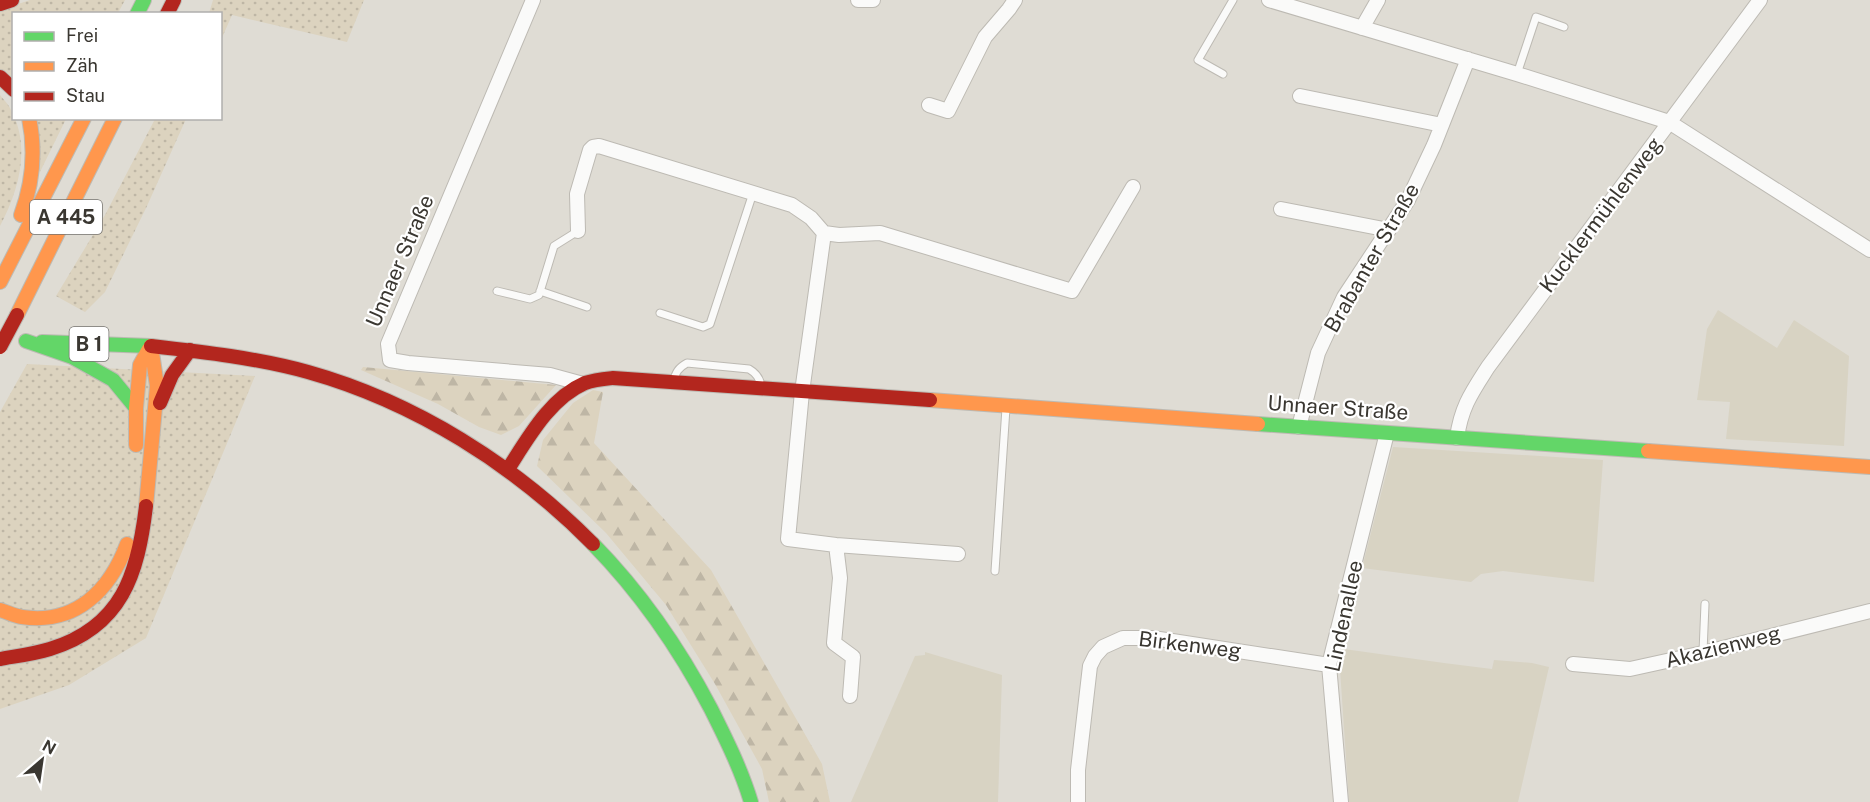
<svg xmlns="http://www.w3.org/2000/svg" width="1870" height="802" viewBox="0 0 1870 802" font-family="'Public Sans',sans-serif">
  <defs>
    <pattern id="green-dots" width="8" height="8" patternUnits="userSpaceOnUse" patternTransform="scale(1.5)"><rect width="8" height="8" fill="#dcd3bf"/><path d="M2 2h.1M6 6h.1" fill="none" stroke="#beb6a5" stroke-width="1.8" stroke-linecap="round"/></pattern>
    <pattern id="forest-firs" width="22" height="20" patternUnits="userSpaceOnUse" patternTransform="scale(1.5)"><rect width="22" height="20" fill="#dcd3bf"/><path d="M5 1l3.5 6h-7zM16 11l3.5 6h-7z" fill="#beb6a5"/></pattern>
  </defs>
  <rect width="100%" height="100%" fill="#dfdcd4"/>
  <path fill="#d8d3c3" d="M1718,310L1777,348L1794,320L1849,356L1844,446L1726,439L1730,402L1697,400L1707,329Z
    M1393,447L1603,460L1594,582L1503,571L1481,574L1471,582L1362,568Z
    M1344,649L1444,663L1492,669L1494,660L1532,663L1549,667L1518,802H1349L1340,669Z
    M925,652L1002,675L998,802H851L915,656L925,655Z"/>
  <path fill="url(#green-dots)" d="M30,0H125L118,13L14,14L13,80L0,69V10Z
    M213,0H364L347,42L232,15L221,40L220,14L209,13Z
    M0,95C4,100 9,105 11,110C31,147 19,190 0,226Z
    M35,119H66L40,172Z
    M155,119H186L147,206L105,292L85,312L56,296L105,215Z
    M27,364L255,376L146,638L69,685L0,709V412Z"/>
  <path fill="url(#forest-firs)" d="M363,367L556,385L519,426L501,435L479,427L438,404L361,370Z
    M593,390L603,392L594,443L711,570L822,764L830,802H769L762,769L715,684L666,605L606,533L537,466L543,440L573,403Z"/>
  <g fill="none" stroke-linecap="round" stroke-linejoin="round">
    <g stroke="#bdbab3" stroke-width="9">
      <path id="lane" d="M1223,74L1198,60L1233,0
        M1517,74L1536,17L1564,27
        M497,291L530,299L539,295L554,246L578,231
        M540,291L587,307
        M660,313L703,327L710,324L753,193
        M673,382C676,372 678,368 687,363L749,369C756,373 760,378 761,386
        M995,571L1006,408
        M1703,652L1705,604"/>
    </g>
    <g stroke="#bdbab3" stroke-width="16">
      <path id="street" d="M533,0L388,344L390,360L408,363L550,375L583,384
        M858,0H873
        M1269,0L1517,74L1669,122L1870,250
        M1362,28L1378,0
        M1300,96L1442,125
        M929,105L948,111L985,37L1009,9L1015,0
        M1281,209L1389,230
        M578,231L577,194L590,150L593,147L599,146L792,205L811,218L824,233L802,392L788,539L836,545L958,554
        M824,233L839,235L880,233L1072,291L1133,187
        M1299,427L1318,353L1344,297L1408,200L1434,145L1468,59
        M1457,438C1461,407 1472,392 1488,367L1760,0
        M836,545L840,578L834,643L853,657L850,696
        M1573,664L1630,669L1703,653L1870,611
        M1078,802V770L1090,666L1095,656L1103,647L1123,638H1153L1329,665
        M1341,802L1329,665L1387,433"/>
    </g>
    <g stroke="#bdbab3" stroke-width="16">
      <path id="fast" d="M137,14L144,0
        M26,341L72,357L113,380L136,408
        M42,342L151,346
        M1258,424L1648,451
        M593,544C641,593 679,648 711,709C726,739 741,769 751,802"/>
    </g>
    <g stroke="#bdbab3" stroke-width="16">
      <path id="slow" d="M21,215C33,183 36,152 29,118
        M0,282L84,118
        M17,315L115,118
        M930,400L1258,424
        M136,445V408L140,365L149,349
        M1648,451L1870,467
        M146,506L157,386L151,346
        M0,610C7,612 15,616 22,617C76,625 110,590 127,544"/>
    </g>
    <g stroke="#bdbab3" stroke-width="16">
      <path id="jam" d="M0,4L12,0
        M167,14L174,0
        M0,77L14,90
        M151,346C204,352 257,358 308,372C415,402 515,465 593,544
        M160,403L172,375L190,350
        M508,469C528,438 550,398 585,383C594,380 604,379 613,378L930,400
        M0,659C17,656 34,654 50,649C122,627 138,574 146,506"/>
    </g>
    <use href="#lane" stroke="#fafaf9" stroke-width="7"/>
    <use href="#street" stroke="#fafaf9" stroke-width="14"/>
    <use href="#fast" stroke="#63d668" stroke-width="14"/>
    <use href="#slow" stroke="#ff974d" stroke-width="14"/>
    <use href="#jam" stroke="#b3261e" stroke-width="14"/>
    <g stroke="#bdbab3" stroke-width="16" stroke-linecap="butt">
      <path id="jam-bridge" d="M0,347L17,315"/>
    </g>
    <use href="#jam-bridge" stroke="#b3261e" stroke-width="14"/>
  </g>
  <g text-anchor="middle" stroke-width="4.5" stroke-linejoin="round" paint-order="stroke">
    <g fill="#fff" stroke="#75736f" stroke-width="1.5">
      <rect x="30" y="200" width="72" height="34" rx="4.5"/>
      <rect x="69.5" y="327" width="39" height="34" rx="4.5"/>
    </g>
    <g font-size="20" font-weight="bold" fill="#3a3731">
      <text x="66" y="224">A 445</text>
      <text x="89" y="351">B 1</text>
    </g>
    <g font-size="21" fill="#3a3731" stroke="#fff">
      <text transform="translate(1601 215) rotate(-53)" y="7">Kucklermühlenweg</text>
      <text transform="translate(1372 258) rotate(-60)" y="7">Brabanter Straße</text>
      <text transform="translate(400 261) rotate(-67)" y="7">Unnaer Straße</text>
      <text transform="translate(1338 408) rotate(4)" y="7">Unnaer Straße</text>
      <text transform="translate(1344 616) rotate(-78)" y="7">Lindenallee</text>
      <text transform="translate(1190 645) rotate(7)" y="7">Birkenweg</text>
      <text transform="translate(1723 647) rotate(-14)" y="7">Akazienweg</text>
    </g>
  </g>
  <rect x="12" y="12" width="210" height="108" fill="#ffffff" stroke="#b0afad" stroke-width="1.5"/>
  <rect x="24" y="32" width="30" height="9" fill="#63d668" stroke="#b0afad" stroke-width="1.5"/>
  <text x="66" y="42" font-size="18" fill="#3a3731">Frei</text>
  <rect x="24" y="62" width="30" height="9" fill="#ff974d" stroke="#b0afad" stroke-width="1.5"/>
  <text x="66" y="72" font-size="18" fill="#3a3731">Zäh</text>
  <rect x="24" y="92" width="30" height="9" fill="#b3261e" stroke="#b0afad" stroke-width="1.5"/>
  <text x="66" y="102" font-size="18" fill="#3a3731">Stau</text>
  <g transform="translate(42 760) rotate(29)" stroke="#ffffff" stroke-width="4.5" paint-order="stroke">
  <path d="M0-4.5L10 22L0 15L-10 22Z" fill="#3a3731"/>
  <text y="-9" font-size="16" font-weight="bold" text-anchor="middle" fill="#3a3731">N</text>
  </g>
</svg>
